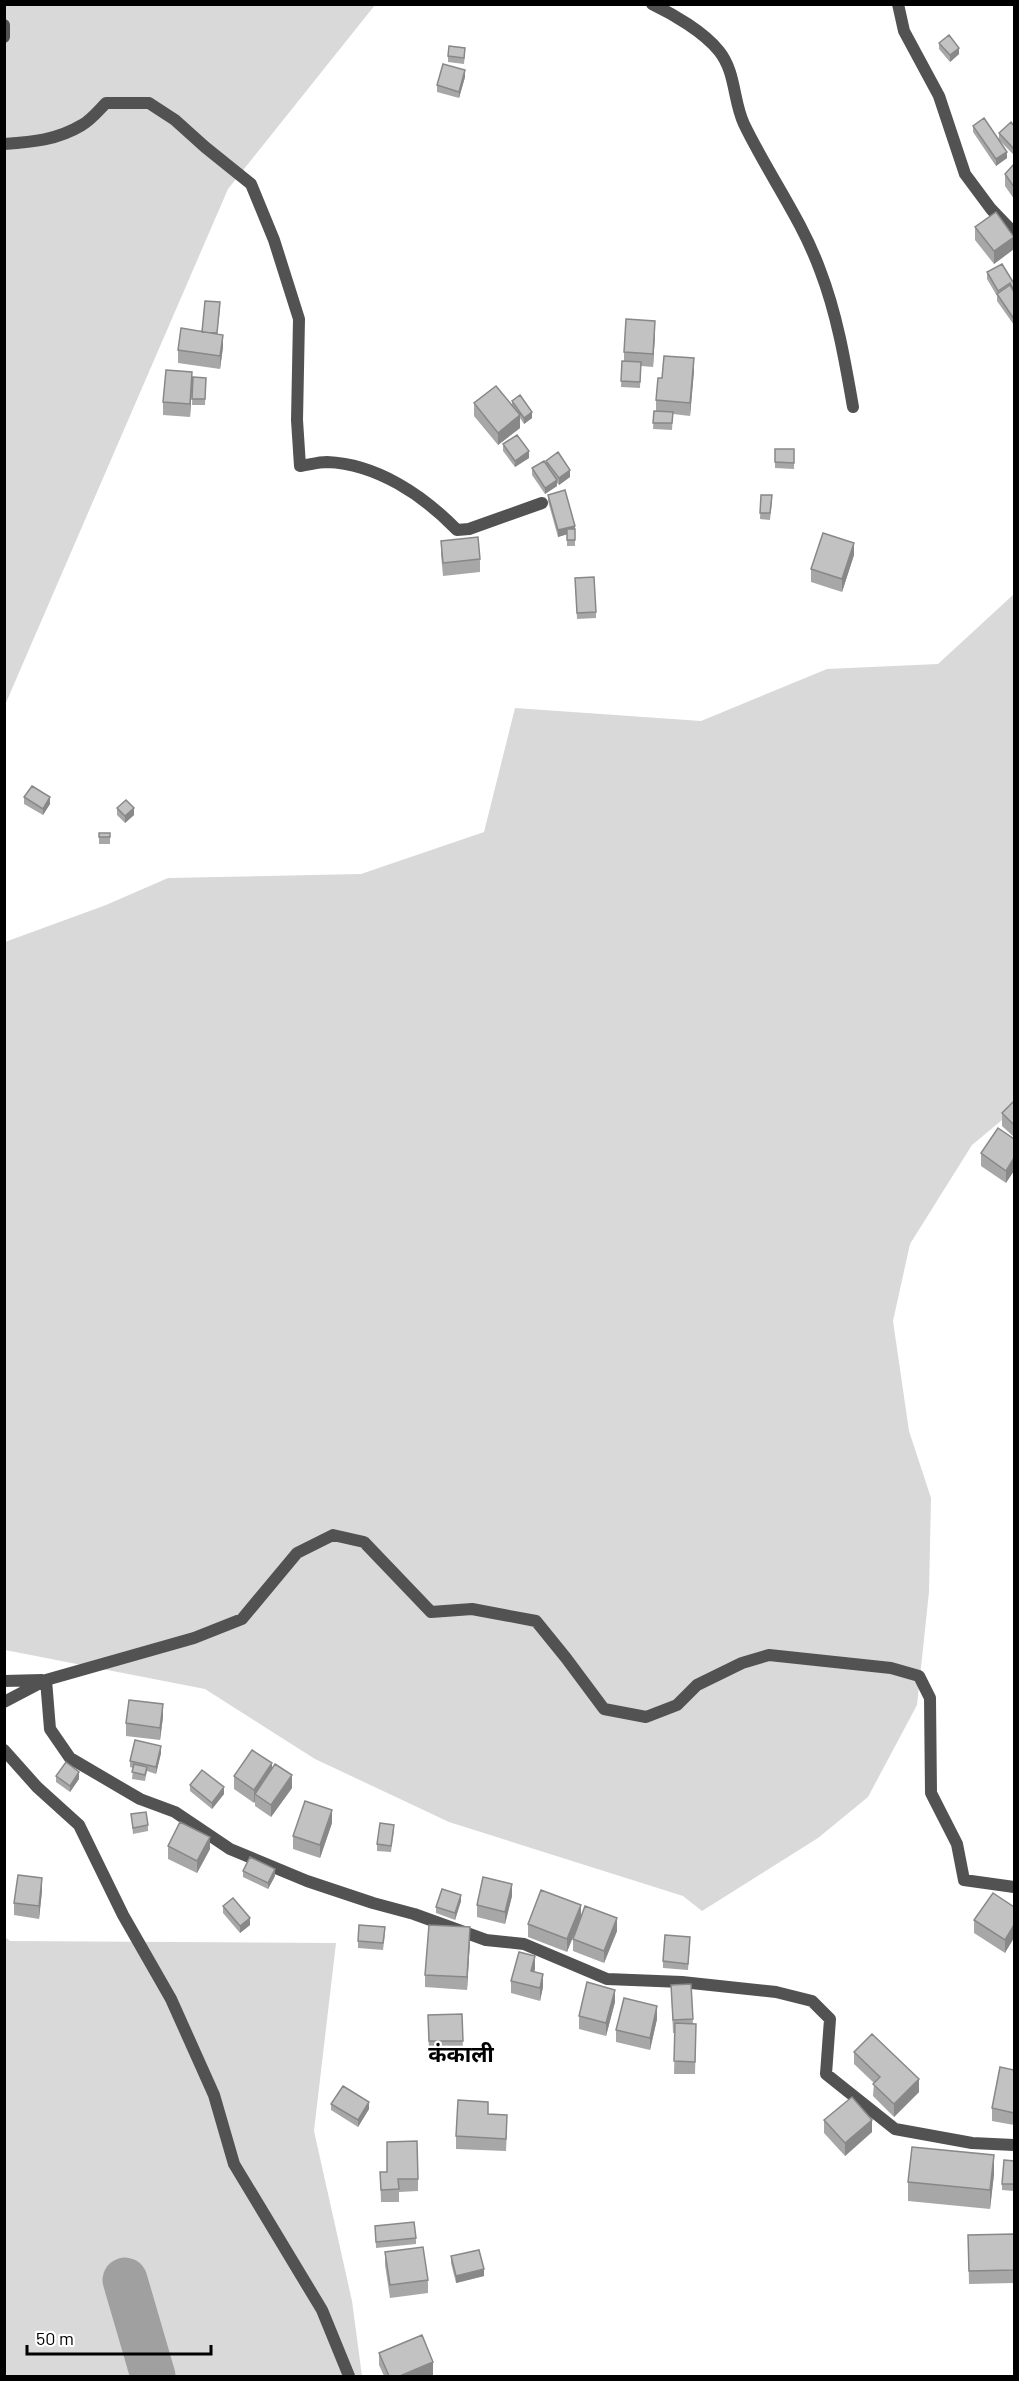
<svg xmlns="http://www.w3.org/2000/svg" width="1019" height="2381" viewBox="0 0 1019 2381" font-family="Barlow,'Noto Sans Devanagari',sans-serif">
  <rect width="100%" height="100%" fill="#fff"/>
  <path fill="#d9d9d9" d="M5,5H375L228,189L5,705Z
    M1014,594V1110L972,1145L910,1244L893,1321L909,1431L931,1498L929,1592L917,1705L868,1797L818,1838L702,1911L683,1896L449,1822L315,1759L205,1689L5,1650V942L106,905L168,878L361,874L484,832L515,708L701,721L827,669L938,664Z
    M4,1936L10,1941L336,1943L314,2131L352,2301L362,2376H5Z"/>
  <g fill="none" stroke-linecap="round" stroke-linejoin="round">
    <path stroke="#a0a0a0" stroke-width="45" d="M125,2280L153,2376"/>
    <path stroke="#525252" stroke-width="12" d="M652,4C673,14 704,32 719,51C736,72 733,101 744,124C768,174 801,218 820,270C837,314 845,361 853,407
      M898,4L904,31L939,96L965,174L991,209L1014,233
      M4,25V37
      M4,144C33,142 57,140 82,125C91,120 99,110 106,103H149L175,120L205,147L251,184L274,240L299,319L297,420L300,466C308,465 318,462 327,462C377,464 423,495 457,530L469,529L542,503
      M46,1680L50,1729L70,1758L140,1799L175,1812L230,1849L307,1881L373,1903L414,1914L486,1940L524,1944L607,1979L682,1982L776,1992L812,2001L830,2019L826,2074L895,2129L972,2143L1014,2145
      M4,1681L42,1680
      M4,1702L46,1680L194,1638L242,1619L297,1553L333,1535L364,1542L431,1612L472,1609L536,1621L566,1658L604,1709L646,1717L677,1705L697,1685L742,1663L769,1655L891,1668L919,1676L930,1698L931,1793L957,1844L964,1880L1014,1887
      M4,1750L37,1787L79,1825L123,1915L171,1999L214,2095L234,2164L322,2310L349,2376"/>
  </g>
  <path fill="#a7a7a7" d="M939,43L959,54L950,62L939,49Z
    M465,54L464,64L448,62V56Z
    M465,77L459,98L437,92V85Z
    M973,126L999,139V133L1014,126V155L1000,141L1007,158L996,166L973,132Z
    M1014,164V199L1005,186V174Z
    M975,227L1014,249L994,264L975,240Z
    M987,272L1013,282L1014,280V325L997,301V296L987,279Z
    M220,309L217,334L223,347L220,369L178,363V350L202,331Z
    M655,334L653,367L641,366L640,388L621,387L622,361H624V352Z
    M694,371L690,416L673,414L672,430L653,429L654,411H656V400L662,378Z
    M193,377L206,378L205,405H192Z
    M192,385L190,417L163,415V402Z
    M512,401L532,418L524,424L520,418V428L498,445L474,416V403L512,405Z
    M503,444L529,458L515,467L503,451Z
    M775,449H794V469L775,468Z
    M546,461L570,477L559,485L557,483V486L545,494L532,475V468L546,464Z
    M548,495L575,529V546H567V534L558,537L548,501Z
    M761,495L772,502L770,520L760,519Z
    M441,541L480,559V572L443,576L441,554Z
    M854,555L842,592L811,582V569Z
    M575,578L596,612V618L577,619Z
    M24,797L50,804L43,815L24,804Z
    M117,808L134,815L125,823L117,815Z
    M99,833H110V844H99Z
    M1014,1101V1137L1002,1126V1113Z
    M1014,1139L1006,1183L981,1166V1153Z
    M163,1717L160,1740L126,1736V1723Z
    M161,1753L156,1774L147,1771L145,1781L132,1779L133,1768L130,1767V1761Z
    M272,1769L292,1788L271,1817L255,1806V1801L254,1803L234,1789V1776Z
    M56,1776L79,1779L70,1792L56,1782Z
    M190,1785L224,1794L212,1809L190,1791Z
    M131,1814L148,1825V1831L133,1834Z
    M332,1823L320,1858L293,1849V1836Z
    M394,1831L391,1852L377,1851V1844Z
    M168,1846L210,1849L197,1873L168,1859Z
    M243,1871L275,1876L268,1889L243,1877Z
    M42,1891L39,1919L14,1915V1903Z
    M512,1896L505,1924L477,1917V1905Z
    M461,1901L455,1920L436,1913V1907Z
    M581,1905L567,1952L528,1937V1924Z
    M223,1906L250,1925L240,1933L223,1913Z
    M1014,1907L1005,1953L974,1933V1920Z
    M617,1931L604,1963L573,1951V1939Z
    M385,1934L383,1950L358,1948V1941Z
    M470,1940L467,1990L425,1987V1975Z
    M690,1943L688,1970L663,1968V1961Z
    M535,1969L534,1972L543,1987L540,2001L511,1993V1981Z
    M691,1984L693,2024L696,2036L695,2074H674L675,2033H673L671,1985Z
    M615,2002L606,2036L579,2029V2016Z
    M462,2014L463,2053L429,2054L428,2015Z
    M657,2019L650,2050L616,2042V2030Z
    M854,2052L919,2092L894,2117L873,2096L874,2083L854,2064Z
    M1014,2070V2125L992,2121V2108Z
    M331,2104L369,2109L358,2127L331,2110Z
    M488,2114L507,2128L506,2151L456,2149V2136Z
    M824,2120L872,2132L845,2156L824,2133Z
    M1014,2161V2191L1002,2190V2184Z
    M380,2172L418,2179V2191L399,2192V2202H381Z
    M994,2174L990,2209L908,2201V2182Z
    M375,2226L416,2238V2244L376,2248Z
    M1014,2234V2283L969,2284L968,2235Z
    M385,2252L428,2280V2293L390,2298L385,2265Z
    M451,2256L484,2276L456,2283L451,2263Z
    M379,2353L430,2376H384L379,2365Z"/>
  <path fill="#888" d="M959,48V54L950,62V55Z
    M465,70V77L459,98V92Z
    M1007,152V158L996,166V159Z
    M1014,237V249L994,264V251Z
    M655,321V334L653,367V354Z
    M223,335V347L220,369V356Z
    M694,358V371L690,416V403Z
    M192,372V385L190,417V404Z
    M532,412V418L524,424V418Z
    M520,415V428L498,445V433Z
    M529,451V458L515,467V461Z
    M570,470V477L559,485V478Z
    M557,480V486L545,494V488Z
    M575,526V532L558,537V530Z
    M854,543V555L842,592V579Z
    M50,797V804L43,815V809Z
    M134,808V815L125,823V816Z
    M1014,1158V1171L1006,1183V1171Z
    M163,1704V1717L160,1740V1728Z
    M161,1746V1753L156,1774V1767Z
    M272,1763V1776L255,1794V1801L254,1803V1790Z
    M79,1772V1779L70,1792V1786Z
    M292,1775V1788L271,1817V1805Z
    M224,1787V1794L212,1809V1803Z
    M332,1810V1823L320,1858V1845Z
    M210,1837V1849L197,1873V1861Z
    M275,1869V1876L268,1889V1883Z
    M42,1878V1891L39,1919V1906Z
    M512,1884V1896L505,1924V1912Z
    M461,1895V1901L455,1920V1913Z
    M581,1905V1918L567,1952V1939Z
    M250,1918V1925L240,1933V1926Z
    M617,1918V1931L604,1963V1951Z
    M1014,1925V1938L1005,1953V1940Z
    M470,1927V1940L467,1990V1977Z
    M535,1956V1969L531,1984V1971Z
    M543,1974V1987L540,2001V1988Z
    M615,1990V2002L606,2036V2023Z
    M657,2006V2019L650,2050V2038Z
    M919,2079V2092L894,2117V2104Z
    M369,2102V2109L358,2127V2120Z
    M872,2120V2132L845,2156V2143Z
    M994,2155V2174L990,2209V2190Z
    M484,2269V2276L456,2283V2276Z
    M433,2362V2375L430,2376H400Z"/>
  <path fill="#c2c2c2" stroke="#888" stroke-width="1.5" d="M949,35L959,48L950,55L939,43Z
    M449,46L465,48L464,58L448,56Z
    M443,64L465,70L459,92L437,85Z
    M984,118L1007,152L996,159L973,126Z
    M1011,122L1014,126V149L999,133Z
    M1014,164V187L1005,174Z
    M996,212L1014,237L994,251L975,227Z
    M1002,264L1013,282L1014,280V290L1010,283L998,291L987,272Z
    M1010,285L1014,292V319L997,294Z
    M205,301L220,302L217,333L202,332Z
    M626,319L655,321L653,354L624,352Z
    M181,328L223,335L220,356L178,350Z
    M664,356L694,358L690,403L656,400L658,378H662Z
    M622,361L641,362L640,382L621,381Z
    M166,370L192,372L190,404L163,402Z
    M193,377L206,378L205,399H192Z
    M496,386L520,415L498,433L474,403Z
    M520,395L532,412L524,418L512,401Z
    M654,411L673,412L672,423H653Z
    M517,435L529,451L515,461L503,444Z
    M775,449H794V463L775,462Z
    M558,452L570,470L559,478L546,461Z
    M544,461L557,480L545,488L532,468Z
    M565,490L575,526L558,530L548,495Z
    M761,495H772L770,513H760Z
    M567,529H575V540H567Z
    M823,533L854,543L842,579L811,569Z
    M478,537L480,559L443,563L441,541Z
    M594,577L596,612L577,613L575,578Z
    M32,786L50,797L43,809L24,797Z
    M126,800L134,808L125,816L117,808Z
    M99,833H110V837H99Z
    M1014,1101V1125L1002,1113Z
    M998,1128L1014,1139V1158L1006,1171L981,1153Z
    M129,1700L163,1704L160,1728L126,1723Z
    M135,1740L161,1746L156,1767L130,1761Z
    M252,1750L272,1763L254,1790L234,1776Z
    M66,1762L79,1772L70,1786L56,1776Z
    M134,1764L147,1767L145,1775L132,1772Z
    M275,1764L292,1775L271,1805L255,1794Z
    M202,1770L224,1787L212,1803L190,1785Z
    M305,1801L332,1810L320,1845L293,1836Z
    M146,1812L148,1825L133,1828L131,1814Z
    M180,1822L210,1837L197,1861L168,1846Z
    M380,1823L394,1825L391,1846L377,1844Z
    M250,1857L275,1869L268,1883L243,1871Z
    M18,1875L42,1878L39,1906L14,1903Z
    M483,1877L512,1884L505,1912L477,1905Z
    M442,1889L461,1895L455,1913L436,1907Z
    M541,1890L581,1905L567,1939L528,1924Z
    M993,1893L1014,1907V1925L1005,1940L974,1920Z
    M233,1898L250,1918L240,1926L223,1906Z
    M585,1906L617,1918L604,1951L573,1939Z
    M359,1925L385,1927L383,1943L358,1941Z
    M429,1925L470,1927L467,1977L425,1975Z
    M665,1935L690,1937L688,1964L663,1961Z
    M519,1952L535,1956L531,1971L543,1974L540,1988L511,1981Z
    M587,1982L615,1990L606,2023L579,2016Z
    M691,1984L693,2019L673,2020L671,1985Z
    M624,1998L657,2006L650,2038L616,2030Z
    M462,2014L463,2041H429L428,2015Z
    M675,2023L696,2024L695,2062L674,2061Z
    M872,2034L919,2079L894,2104L873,2084L880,2077L854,2052Z
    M1000,2067L1014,2070V2113L992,2108Z
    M343,2086L369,2102L358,2120L331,2104Z
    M852,2097L872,2120L845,2143L824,2120Z
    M458,2100L488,2102V2114L507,2115L506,2139L456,2136Z
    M417,2141L418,2179H398L399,2189L381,2190L380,2172H387V2142Z
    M912,2147L994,2155L990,2190L908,2182Z
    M1004,2160L1014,2161V2184H1002Z
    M414,2222L416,2238L376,2242L375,2226Z
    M1014,2234V2270L969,2271L968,2235Z
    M423,2247L428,2280L390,2285L385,2252Z
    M479,2250L484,2269L456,2276L451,2256Z
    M422,2335L433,2362L400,2376H389L379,2353Z"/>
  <g text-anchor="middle" stroke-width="4.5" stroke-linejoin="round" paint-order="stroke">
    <g font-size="22" font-weight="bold" fill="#000" stroke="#fff">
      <text x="461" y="2062">कंकाली</text>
    </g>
  </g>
  <rect width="1019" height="2381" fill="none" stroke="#000000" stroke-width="12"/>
  <path d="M27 2345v9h184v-9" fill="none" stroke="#000000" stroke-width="3"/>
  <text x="36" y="2345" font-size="18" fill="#000000" stroke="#ffffff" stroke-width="4.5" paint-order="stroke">50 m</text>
</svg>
